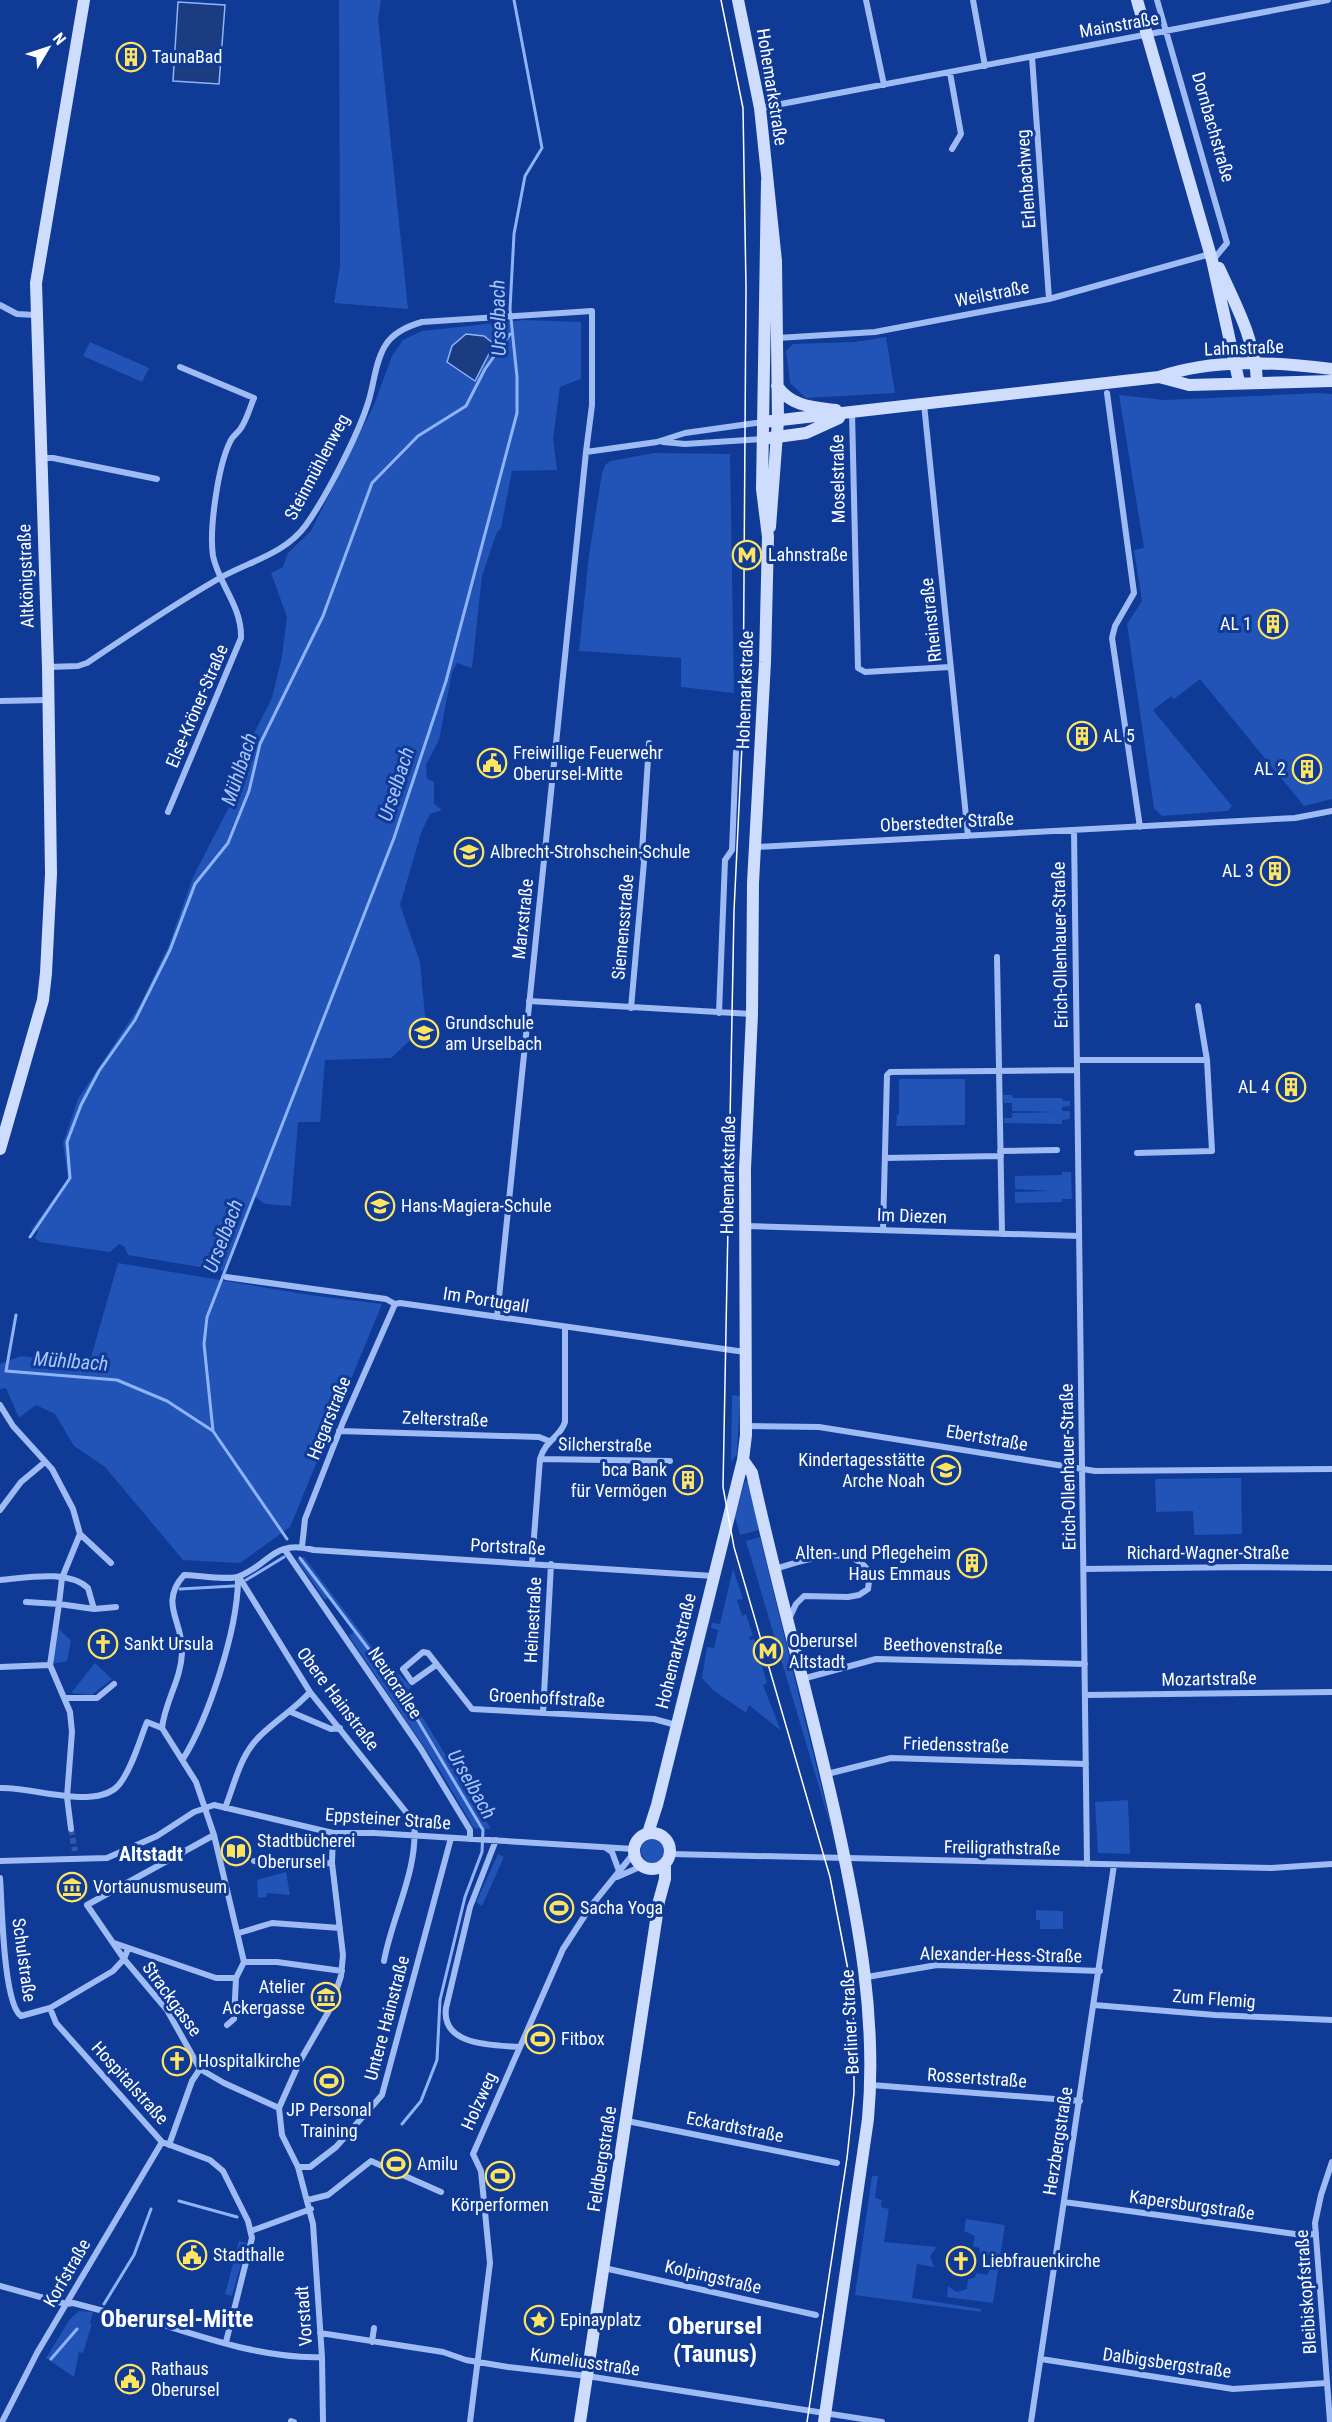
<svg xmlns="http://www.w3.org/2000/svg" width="1332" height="2422" viewBox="0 0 1332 2422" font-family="'Roboto Condensed',sans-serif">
  <rect width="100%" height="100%" fill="#0f3a96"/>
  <path fill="#2253b6" d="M339,0H381L378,19L408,309L334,303L340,266Z
    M524,320L581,322V379L560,387L553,439L557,470L512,471L501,528L497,532L482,576L472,668L457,663L452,672L439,740L426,765L427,779L434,782V804L442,810L430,814L421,833L400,905L420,962L426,1026L391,1058L325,1060L320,1122H298L291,1206L265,1204L253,1195L223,1271L128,1255L124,1246L119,1244L110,1252L40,1242L35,1238L38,1231L31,1230L68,1179L63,1143L78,1099L140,1005L168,947L193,877L232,801L249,743L272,698L282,656L287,617L271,573L283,567L288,553L311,531L374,405L392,356L403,340L422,331Z
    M886,337L895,393L806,398L790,383L786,351L793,344L855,342Z
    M90,342L149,368L142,382L83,356Z
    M1319,393L1332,394V799L1304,806L1200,679L1174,699L1171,696L1153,710L1232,806L1228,811L1162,816L1154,808L1127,624L1142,601L1134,550L1144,548L1119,395L1165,400Z
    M654,453L730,454L734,693L681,687V658L579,651L589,555L602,473L606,464L611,461Z
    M899,1079H965V1125L896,1126L897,1115L899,1114Z
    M1003,1095H1012L1013,1098H1062L1063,1101H1070V1106L1062,1107V1111H1070V1119L1062,1120V1124L1004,1123V1118H1012V1113L1057,1112L1012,1111V1103H1004Z
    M1062,1172H1071L1072,1199H1062V1202L1015,1203V1192L1052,1191L1015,1189V1176L1062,1175Z
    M118,1263L310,1295L382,1304L290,1527L240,1563L183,1560L105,1467L74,1446L55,1414L36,1405L19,1418L6,1388L0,1389V1364L21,1356L89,1364Z
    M732,1395L740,1396L737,1454L731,1462Z
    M1241,1478L1242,1534L1194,1535L1193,1511L1156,1512L1155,1479Z
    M745,1481L748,1482L759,1530L740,1535L735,1517Z
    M760,1537L833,1834L746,1541Z
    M304,1557L388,1668L391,1666L411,1687L407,1692L491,1829L474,1828L439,1769L349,1636L356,1630L330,1596L325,1600L297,1560Z
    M733,1569L743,1599L737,1600L742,1616L746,1614L753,1636L749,1637L750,1640L754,1639L767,1683L763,1685L781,1731L749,1705L746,1713L713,1690L702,1678L707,1647L714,1648L718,1630L711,1628L712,1623L720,1624Z
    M59,1629L71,1641L67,1661L52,1664Z
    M95,1663L112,1679L92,1695L71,1693Z
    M1128,1800L1130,1854L1098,1853L1095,1802Z
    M652,1837L660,1839L667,1849L666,1857L655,1864L647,1863L640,1853L642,1844Z
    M498,1854L504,1857L482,1906L476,1902Z
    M286,1872L290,1895L267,1893L266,1897L258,1898L257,1880Z
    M1036,1910L1063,1911V1929H1040V1920H1036Z
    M872,2176H878L875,2198L882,2200L881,2207L889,2209L884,2242L937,2247L930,2256L934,2267L917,2264L912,2298L981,2309V2312L855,2295Z
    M966,2219L1005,2225L993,2303L947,2297L948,2286L957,2292L967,2289L968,2279L974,2278L977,2273L987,2275L992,2266L989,2256L980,2254L979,2248L973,2246L975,2236L964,2231Z
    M239,2241L247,2243L232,2296L225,2294Z
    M79,2311L93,2312L90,2323L92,2324L83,2353L79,2352L74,2377L46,2358L70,2319Z"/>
  <path fill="#1c3c82" stroke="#8fb3f8" stroke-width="1.5" d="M178,2L225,5L219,84L173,81Z
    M466,334L484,336L494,344L475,381L447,362L452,346Z"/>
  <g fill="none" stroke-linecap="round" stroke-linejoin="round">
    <path stroke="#8fb3f8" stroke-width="3" d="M30,1237L70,1178L67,1142L81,1105L99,1071L135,1020L170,950L195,884L228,843L249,791L260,744L323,616L372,483L418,436L466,406L485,369L510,334
      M16,1315L6,1371L117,1380L167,1401L213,1431
      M287,1539L213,1431L204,1344L207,1317L394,838L446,681L517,413V377L510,309L514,234L525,176L542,148L514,0
      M300,1558L401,1692L483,1830L482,1852L465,1897L440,2000L437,2060L421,2101L402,2124
      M246,1580L284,1557
      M180,1589L234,1586
      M179,2201L237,2217
      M104,2304L134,2255L151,2209
      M51,2359L77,2329"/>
    <path stroke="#3358a6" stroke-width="6" stroke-dasharray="6 3" stroke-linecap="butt" d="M71,1829L75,1851"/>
    <path stroke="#9ebbf4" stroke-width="6" d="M866,0L884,85
      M973,0L985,66
      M1157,0L1227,243L1213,260
      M1032,57L1049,299
      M950,73L961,134L952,149
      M760,108L1328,0
      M0,305L17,314L35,315
      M777,338L875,332L1049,299L1210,254
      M1107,393L1134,593L1115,626L1112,638L1140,827
      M924,404L968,836
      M852,412L858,668L865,672L950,667
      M663,442L685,444L763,439
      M40,458H53L157,479
      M48,667L78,666L87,663C130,634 173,605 218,579C249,561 284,555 306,525C326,497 358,435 368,403C374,385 375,362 385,346C393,332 408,326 422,322L592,311V405L586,452L657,442L685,433L763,422
      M0,701L48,700
      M168,812L241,638C242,606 219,585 213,556C209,529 218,466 230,442C232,436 238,433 241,428C247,419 250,407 254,398L180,367
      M1074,830L1087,1864
      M756,847L1295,818L1332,811
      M997,957L1002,1234
      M529,1001L752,1014
      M631,1008L644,862L642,852L649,743
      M719,1013L725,860L732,850L736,752
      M1077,1060H1207
      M1000,1151L1057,1150
      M1137,1153L1212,1151L1207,1060L1198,1006
      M885,1158L1001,1156
      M745,1226L1079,1236
      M883,1230L887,1075L890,1072L1077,1070
      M226,1277L386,1299L395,1304L400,1303L745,1352
      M497,1317L586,452
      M0,1405L13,1426L52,1469L73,1509L80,1534L111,1563
      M746,1426L819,1427L1095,1471L1332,1469
      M339,1431L539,1437L549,1441
      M540,1459L670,1461
      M0,1510L21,1482L45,1462
      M80,1534L62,1578L59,1604L94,1609L116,1607
      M302,1547L305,1519L343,1422L395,1304
      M285,1550L421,1749L470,1830V1839
      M532,1563L540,1459C545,1440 560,1438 565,1422V1327
      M774,1569C801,1562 853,1540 870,1574L868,1589L859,1595L848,1597L804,1596L796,1604L789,1619
      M1084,1569L1245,1567L1332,1568
      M239,1577L310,1692L414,1822C419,1869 392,1916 384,1961
      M0,1580C26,1578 67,1569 88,1588L94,1609
      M26,1602L59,1604L50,1665L70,1712L72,1732L67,1797L71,1829
      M436,1665L412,1682L403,1669L423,1652L428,1653L472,1709L654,1719L676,1725
      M0,1667L50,1665
      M802,1679L876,1659L1085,1664
      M1086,1695L1332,1692
      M66,1698H97L114,1684
      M291,1712L331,1729L340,1728
      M543,1713L551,1564
      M162,1728C165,1701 181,1680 182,1653C184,1622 158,1604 184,1575C197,1575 230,1581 240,1576C270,1564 273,1539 314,1550L713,1576
      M183,1759C209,1717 237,1631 238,1581
      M827,1774L891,1758L1086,1764
      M0,1788C31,1786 101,1813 121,1782C133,1765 139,1742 147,1722L162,1728L196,1782L214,1835L244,1962L236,1978L234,2019L227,2025
      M225,1808C235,1783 240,1755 260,1736C276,1720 295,1709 310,1692
      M214,1835L87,1905L124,1959L167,2010L200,2069L224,2083L279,2108
      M496,1840L470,1907L446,2008C441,2046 493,2045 519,2047
      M606,1848L612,1852L619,1871
      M671,1854L1271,1868L1332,1864
      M0,1861L107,1858L157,1836L194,1812L214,1805L333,1833H374L634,1849
      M254,1861L283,1866L332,1863
      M617,1877L642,1866
      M0,1878C2,1903 3,2003 21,2016L50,2008L113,1971L124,1959L128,1949
      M239,1933L272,1923L340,1928
      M114,1943L216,1978H236
      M244,1962H277L342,1971
      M867,1977L937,1965L1100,1971
      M1094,2005L1215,2015L1332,2020
      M50,2008L56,2023L162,2142L210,2160L223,2171L248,2221L252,2238L226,2342
      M871,2085L1080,2101
      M627,2121L837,2163
      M169,2145L192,2081L200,2069
      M298,2167H310L336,2147L382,2095L451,1838
      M308,2200L328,2195L371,2161L441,2192
      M1064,2202L1302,2235L1316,2234
      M251,2231L311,2209
      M604,2268L816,2315
      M0,2286L66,2304L73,2303L146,2322L151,2321C206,2338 264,2359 322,2357
      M320,2333L443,2352L466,2360L508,2367L587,2376L882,2422
      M372,2342L374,2328
      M1041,2359L1233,2389L1327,2383
      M291,2421L294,2422
      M2,2422L37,2353L162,2142
      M323,2422L322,2357L313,2224L298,2167L282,2135L279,2108L300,2061L330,2009L341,1976L343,1955L332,1863L333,1833
      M470,2422L490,2263L481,2171L473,2154L563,1949L591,1906L634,1853
      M1031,2422L1114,1865
      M1330,2422L1315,2223L1321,2195L1332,2162"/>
    <path stroke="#ceddfd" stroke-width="12" d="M738,0L760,108L776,261L778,421L770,527
      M1137,0L1212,260L1239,382
      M1219,268C1236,305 1256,342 1257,383
      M1159,377L1189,385L1332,381
      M777,386C792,407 812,407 836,410
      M763,422L1159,377C1214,358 1275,362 1332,369
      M770,438L806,433L839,418
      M0,1149L43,1000L46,973L51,874L48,667L36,283L84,0
      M743,1460L752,1473C778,1592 812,1708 838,1827C859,1924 877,2019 868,2119L824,2422
      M634 1851a18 18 0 1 1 36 0a18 18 0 1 1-36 0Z
      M648,1833L657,1805L743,1460L746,1435L745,1169L752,1014L753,883L765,662L768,537L762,489L767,181
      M580,2422L659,1901L665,1879V1865"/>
    <path stroke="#fff" stroke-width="1.5" d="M721,0L743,108L746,288L743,724L734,911L723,1487L734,1547L830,1877L849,1975L854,2025V2093L847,2158L807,2422"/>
  </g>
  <defs>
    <g id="building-ring" transform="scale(1.5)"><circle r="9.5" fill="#0f3a96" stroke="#ffe461" stroke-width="1.5"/><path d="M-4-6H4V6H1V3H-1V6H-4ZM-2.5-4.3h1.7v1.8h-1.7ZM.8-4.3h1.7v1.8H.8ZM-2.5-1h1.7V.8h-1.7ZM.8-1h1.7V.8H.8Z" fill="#ffe461"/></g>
    <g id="metro-ring" transform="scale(1.5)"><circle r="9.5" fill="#0f3a96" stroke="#ffe461" stroke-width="1.5"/><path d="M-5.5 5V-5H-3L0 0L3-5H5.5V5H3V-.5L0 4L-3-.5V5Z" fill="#ffe461"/></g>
    <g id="civic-ring" transform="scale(1.5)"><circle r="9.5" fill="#0f3a96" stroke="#ffe461" stroke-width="1.5"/><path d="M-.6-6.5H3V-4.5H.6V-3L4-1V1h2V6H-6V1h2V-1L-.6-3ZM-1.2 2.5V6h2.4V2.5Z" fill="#ffe461"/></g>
    <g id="school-ring" transform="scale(1.5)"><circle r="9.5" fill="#0f3a96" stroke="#ffe461" stroke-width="1.5"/><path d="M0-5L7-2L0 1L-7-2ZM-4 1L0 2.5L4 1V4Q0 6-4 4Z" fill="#ffe461"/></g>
    <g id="church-ring" transform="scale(1.5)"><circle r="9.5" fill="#0f3a96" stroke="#ffe461" stroke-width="1.5"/><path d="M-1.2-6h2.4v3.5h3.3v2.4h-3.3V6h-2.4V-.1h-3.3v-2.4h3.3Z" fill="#ffe461"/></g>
    <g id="library-ring" transform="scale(1.5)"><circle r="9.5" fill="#0f3a96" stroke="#ffe461" stroke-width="1.5"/><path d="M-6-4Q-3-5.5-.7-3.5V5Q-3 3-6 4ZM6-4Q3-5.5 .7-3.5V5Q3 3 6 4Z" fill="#ffe461"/></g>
    <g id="museum-ring" transform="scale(1.5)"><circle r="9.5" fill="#0f3a96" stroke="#ffe461" stroke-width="1.5"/><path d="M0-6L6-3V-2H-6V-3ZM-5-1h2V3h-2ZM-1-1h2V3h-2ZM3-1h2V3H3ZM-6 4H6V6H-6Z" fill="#ffe461"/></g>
    <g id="stadium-ring" transform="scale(1.5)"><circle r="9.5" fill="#0f3a96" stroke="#ffe461" stroke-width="1.5"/><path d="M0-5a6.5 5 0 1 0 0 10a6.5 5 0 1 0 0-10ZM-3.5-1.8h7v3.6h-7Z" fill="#ffe461"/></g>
    <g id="sight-ring" transform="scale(1.5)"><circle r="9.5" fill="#0f3a96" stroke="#ffe461" stroke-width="1.5"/><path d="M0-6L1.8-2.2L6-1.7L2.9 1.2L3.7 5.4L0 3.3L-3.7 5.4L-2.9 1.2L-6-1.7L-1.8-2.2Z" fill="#ffe461"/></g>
  </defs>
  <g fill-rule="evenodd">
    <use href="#building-ring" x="131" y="57"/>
    <use href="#metro-ring" x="747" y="555"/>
    <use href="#building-ring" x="1273" y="624"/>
    <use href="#building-ring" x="1082" y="736"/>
    <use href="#civic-ring" x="492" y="763"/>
    <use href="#building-ring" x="1307" y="769"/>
    <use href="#school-ring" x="469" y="852"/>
    <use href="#building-ring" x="1275" y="871"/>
    <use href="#school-ring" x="424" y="1033"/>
    <use href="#building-ring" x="1291" y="1087"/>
    <use href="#school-ring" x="380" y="1206"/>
    <use href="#school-ring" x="946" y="1470"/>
    <use href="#building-ring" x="688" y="1480"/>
    <use href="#building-ring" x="972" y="1563"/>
    <use href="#church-ring" x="103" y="1644"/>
    <use href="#metro-ring" x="768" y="1651"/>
    <use href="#library-ring" x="236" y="1851"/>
    <use href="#museum-ring" x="72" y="1887"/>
    <use href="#stadium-ring" x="559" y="1908"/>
    <use href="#museum-ring" x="326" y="1997"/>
    <use href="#stadium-ring" x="540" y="2039"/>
    <use href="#church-ring" x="177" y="2061"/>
    <use href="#stadium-ring" x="329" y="2081"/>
    <use href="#stadium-ring" x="396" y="2164"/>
    <use href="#stadium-ring" x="500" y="2176"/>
    <use href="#civic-ring" x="192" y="2255"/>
    <use href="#church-ring" x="961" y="2261"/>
    <use href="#sight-ring" x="539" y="2320"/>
    <use href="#civic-ring" x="130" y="2379"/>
  </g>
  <g text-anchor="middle" stroke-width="6" stroke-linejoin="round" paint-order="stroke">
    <g font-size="18" fill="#fff" stroke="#0f3a96">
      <text transform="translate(1119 25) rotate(-10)" y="6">Mainstraße</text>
      <text transform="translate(772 87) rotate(81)" y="6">Hohemarkstraße</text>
      <text transform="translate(1213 127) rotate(74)" y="6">Dornbachstraße</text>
      <text transform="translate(1026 179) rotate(-94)" y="6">Erlenbachweg</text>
      <text transform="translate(992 294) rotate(-11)" y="6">Weilstraße</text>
      <text transform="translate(1244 348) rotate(-2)" y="6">Lahnstraße</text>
      <text transform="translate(317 467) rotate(-62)" y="6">Steinmühlenweg</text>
      <text transform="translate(838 479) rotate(-91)" y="6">Moselstraße</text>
      <text transform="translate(26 576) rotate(-92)" y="6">Altkönigstraße</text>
      <text transform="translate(931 620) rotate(-96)" y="6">Rheinstraße</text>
      <text transform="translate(745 690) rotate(-88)" y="6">Hohemarkstraße</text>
      <text transform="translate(197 706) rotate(-67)" y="6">Else-Kröner-Straße</text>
      <text transform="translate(947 822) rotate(-3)" y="6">Oberstedter Straße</text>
      <text transform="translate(523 919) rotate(-84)" y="6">Marxstraße</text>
      <text transform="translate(623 927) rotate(-85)" y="6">Siemensstraße</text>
      <text transform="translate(1060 945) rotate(-91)" y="6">Erich-Ollenhauer-Straße</text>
      <text transform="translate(728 1175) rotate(-89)" y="6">Hohemarkstraße</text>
      <text transform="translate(912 1216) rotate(2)" y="6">Im Diezen</text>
      <text transform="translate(486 1300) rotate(9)" y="6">Im Portugall</text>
      <text transform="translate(329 1418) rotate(-68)" y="6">Hegarstraße</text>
      <text transform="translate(445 1419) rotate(2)" y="6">Zelterstraße</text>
      <text transform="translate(987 1438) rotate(10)" y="6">Ebertstraße</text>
      <text transform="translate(605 1445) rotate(1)" y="6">Silcherstraße</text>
      <text transform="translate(1068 1467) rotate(-91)" y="6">Erich-Ollenhauer-Straße</text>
      <text transform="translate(508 1547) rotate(3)" y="6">Portstraße</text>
      <text x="1208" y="1559">Richard-Wagner-Straße</text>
      <text transform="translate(533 1620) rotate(-87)" y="6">Heinestraße</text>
      <text transform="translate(943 1646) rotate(2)" y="6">Beethovenstraße</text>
      <text transform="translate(676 1651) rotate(-76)" y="6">Hohemarkstraße</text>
      <text transform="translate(1209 1679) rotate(-1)" y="6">Mozartstraße</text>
      <text transform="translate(395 1683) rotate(56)" y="6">Neutorallee</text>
      <text transform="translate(547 1698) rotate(3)" y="6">Groenhoffstraße</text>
      <text transform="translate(338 1699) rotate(53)" y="6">Obere Hainstraße</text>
      <text transform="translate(956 1745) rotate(2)" y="6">Friedensstraße</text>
      <text transform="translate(388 1819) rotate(4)" y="6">Eppsteiner Straße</text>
      <text transform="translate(1002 1848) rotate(1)" y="6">Freiligrathstraße</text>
      <text transform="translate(1001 1955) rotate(1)" y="6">Alexander-Hess-Straße</text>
      <text transform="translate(24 1960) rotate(82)" y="6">Schulstraße</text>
      <text transform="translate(172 1999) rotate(54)" y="6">Strackgasse</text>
      <text transform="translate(1214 1999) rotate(4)" y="6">Zum Flemig</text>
      <text transform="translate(387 2018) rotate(-75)" y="6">Untere Hainstraße</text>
      <text transform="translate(850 2022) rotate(-93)" y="6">Berliner Straße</text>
      <text transform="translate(977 2078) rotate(4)" y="6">Rossertstraße</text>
      <text transform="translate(130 2083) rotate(48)" y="6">Hospitalstraße</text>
      <text transform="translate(479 2101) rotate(-66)" y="6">Holzweg</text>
      <text transform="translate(735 2127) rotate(11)" y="6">Eckardtstraße</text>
      <text transform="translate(1058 2141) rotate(-81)" y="6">Herzbergstraße</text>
      <text transform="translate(602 2159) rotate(-81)" y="6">Feldbergstraße</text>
      <text transform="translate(1192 2205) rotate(8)" y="6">Kapersburgstraße</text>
      <text transform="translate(67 2273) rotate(-60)" y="6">Korfstraße</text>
      <text transform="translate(713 2277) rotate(13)" y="6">Kolpingstraße</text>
      <text transform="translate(1306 2292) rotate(-94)" y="6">Bleibiskopfstraße</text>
      <text transform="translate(304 2316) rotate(-94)" y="6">Vorstadt</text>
      <text transform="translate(585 2362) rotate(8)" y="6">Kumeliusstraße</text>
      <text transform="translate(1167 2363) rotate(8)" y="6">Dalbigsbergstraße</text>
    </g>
    <g font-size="18" fill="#fff" stroke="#0f3a96" text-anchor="start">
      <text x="152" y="63">TaunaBad</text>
      <text x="768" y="561">Lahnstraße</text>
      <text x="1252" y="630" text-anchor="end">AL 1</text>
      <text x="1103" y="742">AL 5</text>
      <text x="513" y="759">Freiwillige Feuerwehr<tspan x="513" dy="21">Oberursel-Mitte</tspan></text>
      <text x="1286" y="775" text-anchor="end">AL 2</text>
      <text x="490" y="858">Albrecht-Strohschein-Schule</text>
      <text x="1254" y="877" text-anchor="end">AL 3</text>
      <text x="445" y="1029">Grundschule<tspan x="445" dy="21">am Urselbach</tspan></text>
      <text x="1270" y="1093" text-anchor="end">AL 4</text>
      <text x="401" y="1212">Hans-Magiera-Schule</text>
      <text x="925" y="1466" text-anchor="end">Kindertagesstätte<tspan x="925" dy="21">Arche Noah</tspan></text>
      <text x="667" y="1476" text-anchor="end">bca Bank<tspan x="667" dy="21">für Vermögen</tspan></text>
      <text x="951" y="1559" text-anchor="end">Alten- und Pflegeheim<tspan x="951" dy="21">Haus Emmaus</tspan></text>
      <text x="789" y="1647">Oberursel<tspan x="789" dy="21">Altstadt</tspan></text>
      <text x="124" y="1650">Sankt Ursula</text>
      <text x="257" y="1847">Stadtbücherei<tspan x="257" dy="21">Oberursel</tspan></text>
      <text x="93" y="1893">Vortaunusmuseum</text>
      <text x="580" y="1914">Sacha Yoga</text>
      <text x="305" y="1993" text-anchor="end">Atelier<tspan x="305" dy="21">Ackergasse</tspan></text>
      <text x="561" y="2045">Fitbox</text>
      <text x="198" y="2067">Hospitalkirche</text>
      <text x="329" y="2116" text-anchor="middle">JP Personal<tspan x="329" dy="21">Training</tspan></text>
      <text x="417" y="2170">Amilu</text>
      <text x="500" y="2211" text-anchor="middle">Körperformen</text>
      <text x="213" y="2261">Stadthalle</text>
      <text x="982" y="2267">Liebfrauenkirche</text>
      <text x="560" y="2326">Epinayplatz</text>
      <text x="151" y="2375">Rathaus<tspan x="151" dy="21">Oberursel</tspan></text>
    </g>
    <g font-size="20" font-style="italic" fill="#aac6fb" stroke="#0f3a96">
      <text transform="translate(498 318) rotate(-91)" y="7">Urselbach</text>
      <text transform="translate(239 769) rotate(-72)" y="7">Mühlbach</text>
      <text transform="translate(396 784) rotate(-72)" y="7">Urselbach</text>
      <text transform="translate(223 1236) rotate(-69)" y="7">Urselbach</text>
      <text transform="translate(71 1361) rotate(4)" y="7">Mühlbach</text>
      <text transform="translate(472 1784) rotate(60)" y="7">Urselbach</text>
    </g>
    <g font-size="20" font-weight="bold" fill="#fff" stroke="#0f3a96">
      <text x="151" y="1861">Altstadt</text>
    </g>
    <g font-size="24" font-weight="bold" fill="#fff" stroke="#0f3a96">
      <text x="177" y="2327">Oberursel-Mitte</text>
      <text x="715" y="2334">Oberursel<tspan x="715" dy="28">(Taunus)</tspan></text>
    </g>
  </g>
  <g transform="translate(48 48) rotate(51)" stroke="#0f3a96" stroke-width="4.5" paint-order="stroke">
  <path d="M0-4.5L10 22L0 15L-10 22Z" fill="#ffffff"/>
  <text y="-9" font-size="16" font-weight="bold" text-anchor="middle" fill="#ffffff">N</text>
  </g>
</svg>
